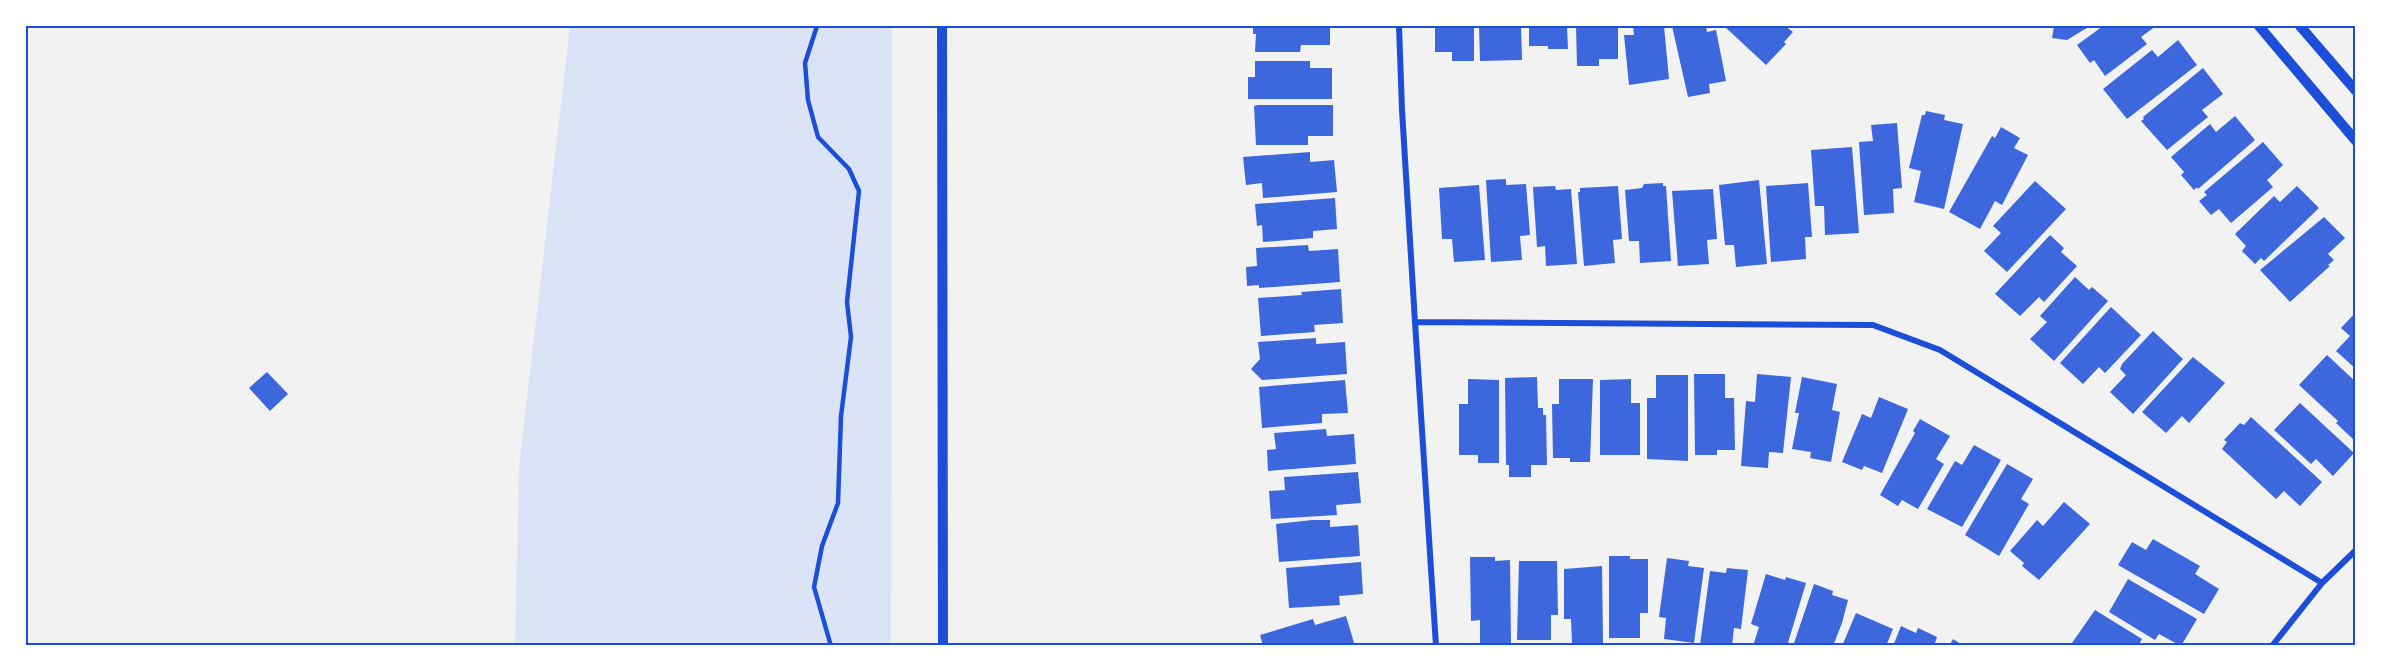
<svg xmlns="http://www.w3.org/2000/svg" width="2381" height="671" viewBox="0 0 2381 671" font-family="'Asap Condensed',sans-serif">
  <rect width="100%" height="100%" fill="#f2f2f2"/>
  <path fill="#dbe4f7" d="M570,26H892L891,645H515L519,466Z"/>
  <path fill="#3d67dc" d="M1253,26H1330V45H1301L1300,52H1255L1256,34H1253Z
    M1435,26H1474V61H1452V52H1435Z
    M1479,26H1521L1522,60L1480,61Z
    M1529,26H1567L1568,49H1548V46H1529Z
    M1576,26H1618V59H1599V66H1577Z
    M1633,26H1664L1669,79L1629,85L1624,35H1634Z
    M1672,26H1706L1707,32L1716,30L1726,81L1709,84L1710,93L1688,97Z
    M1724,26H1785L1793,32L1784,42L1786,44L1766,65Z
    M2054,26H2090L2067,40L2052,38Z
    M2103,26H2156L2141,37L2147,44L2105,76L2094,60L2090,63L2077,45Z
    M2178,40L2197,65L2127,119L2103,89L2152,50L2158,57Z
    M1255,61H1310V68H1332V99H1248V77H1255Z
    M2203,68L2223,94L2202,110L2208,117L2167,150L2141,121L2144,119L2143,117Z
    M1258,105H1333V136H1308V145H1256L1254,106Z
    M1926,111L1945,115L1944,120L1963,124L1944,209L1914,202L1921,171L1909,168L1922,115H1925Z
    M2235,116L2255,140L2198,189L2197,187L2194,190L2181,175L2184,172L2171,157L2210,124L2216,132Z
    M1897,123L1902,188L1893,189L1894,213L1864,215L1859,142L1873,141L1871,125Z
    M2001,127L2020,138L2014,148L2028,155L2002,205L1995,201L1980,229L1949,212L1992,136L1995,138Z
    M2263,142L2283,165L2267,180L2273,187L2231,223L2219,209L2211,215L2199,201L2207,195L2204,192Z
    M1852,147L1859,233L1825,235L1824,206H1815L1811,150Z
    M1310,152V162L1334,160L1337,192L1263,198L1262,183L1246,185L1243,157Z
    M1506,179V185L1526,184L1530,235L1520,236L1522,260L1491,262L1486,180Z
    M1759,180L1767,264L1736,267L1734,245H1725L1719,185Z
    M2035,181L2066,209L2007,272L1984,251L2001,233L1993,226Z
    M1663,183V186H1666L1671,261L1640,263L1639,241H1629L1625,190L1642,188L1644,184Z
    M1808,183L1812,237H1805L1806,259L1771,262L1766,186Z
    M1479,185L1485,260L1454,262L1452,239H1442L1439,188Z
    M1555,186L1556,190L1571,189L1577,264L1546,266L1545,246L1537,247L1533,187Z
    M1618,186L1622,239L1613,240L1615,263L1584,266L1578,192H1580V188Z
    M2297,186L2319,208L2264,261L2261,258L2255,264L2242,251L2246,246L2235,234L2274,196L2280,202Z
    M1713,189L1717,239L1707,240L1709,264L1678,266L1672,191Z
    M1335,198L1337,229L1313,231V238L1263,242L1262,225L1257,226L1255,204Z
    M2324,217L2345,238L2328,254L2334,260L2328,265L2330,266L2290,302L2260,270Z
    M2050,235L2064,248L2061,252L2077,266L2044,302L2039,297L2020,316L1995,294Z
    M1308,245L1309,251L1338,249L1340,282L1259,288V285L1247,286L1246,267L1257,266L1256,248Z
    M2075,277L2089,290L2092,287L2108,301L2054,361L2030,339L2047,322L2040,316Z
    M1341,289L1343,323L1314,325L1315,332L1261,336L1258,298L1302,295L1301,292Z
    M2111,307L2141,335L2105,373L2099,367L2083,384L2060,363Z
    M2356,312V369L2336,351L2350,336L2341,328Z
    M2153,331L2183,359L2133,414L2110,392L2126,375L2120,369L2122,364Z
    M1316,338V344L1345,342L1347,374L1262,380L1251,369L1260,359L1258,342Z
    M2327,355L2356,382V442L2336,423L2338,421L2299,385Z
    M2193,357L2225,383L2189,423L2182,416L2166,433L2142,412Z
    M267,372L288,394L270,411L249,388Z
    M1694,374H1725V398H1734L1735,450H1717V455H1695Z
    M1757,374L1791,377L1783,453L1769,452L1768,468L1741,466L1746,401L1755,402Z
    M1656,375H1688V461L1647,459V398H1656Z
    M1537,377L1538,408H1543V415H1546L1547,465H1531V477H1509V465H1506L1505,378Z
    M1802,377L1837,384L1832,410L1840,412L1831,462L1810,458L1811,452L1792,449L1799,413H1795Z
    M1468,379L1499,380V463H1478V455H1459V404H1468Z
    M1559,379H1593L1590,462H1570V458H1553L1552,404H1559Z
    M1631,379V403H1640V455H1600V380Z
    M1345,380L1348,413L1322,414V423L1262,428L1259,387Z
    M1879,397L1908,409L1882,473L1864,466L1862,470L1842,462L1862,414L1871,418Z
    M2300,403L2354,453L2333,476L2316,459L2311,464L2274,430Z
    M2251,417L2322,482L2300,506L2284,491L2276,499L2222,449L2227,442L2224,440L2240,423L2244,425Z
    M1920,419L1950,436L1936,459L1944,464L1918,509L1902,500L1898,506L1880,495L1915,433L1913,431Z
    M1326,429L1327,436L1354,434L1356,464L1268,471L1267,450L1276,449L1274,433Z
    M1974,445L2001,460L1962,527L1927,509L1955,461L1962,465Z
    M2007,464L2033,479L2021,499L2029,504L1999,556L1965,535Z
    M1358,472L1361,503L1336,505L1337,515L1271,519L1269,491L1285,490L1284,477Z
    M2064,502L2090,524L2039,580L2022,566L2024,563L2010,551L2037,520L2043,526Z
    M1312,520H1330V527L1358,525L1360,556L1279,562L1276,524Z
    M2153,539L2200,566L2195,574L2219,589L2204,614L2118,565L2132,542L2146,550Z
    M1609,556H1630V559H1648V613H1640V638H1609Z
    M1470,557H1495V561L1510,560L1511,643L1480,644V620L1471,621Z
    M1667,558L1689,561L1688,566L1704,568L1694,643L1664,639L1666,618L1659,617Z
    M1519,561H1557L1558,615H1551V640H1517Z
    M1361,562L1363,594L1339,596L1340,605L1289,608L1286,568Z
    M1602,566L1603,643H1572L1571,619H1564V569Z
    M1727,568L1748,570L1741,629L1734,628L1732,646L1700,645L1710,571L1726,573Z
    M1766,574L1785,580L1786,577L1806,583L1787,646H1753L1759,627L1751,624Z
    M2128,579L2197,619L2181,646L2159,634L2155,640L2109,612Z
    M1814,584L1833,591L1832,595L1848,600L1842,623L1833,646H1793Z
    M2095,610L2142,639L2138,646H2076L2072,643Z
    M1856,613L1893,629L1886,646H1842Z
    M1346,616L1355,646H1263L1260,635L1313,619L1315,625Z
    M1901,626L1916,633L1918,628L1937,637L1934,646H1893Z
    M1953,639L1964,646H1949Z"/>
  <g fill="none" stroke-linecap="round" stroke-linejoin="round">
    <path stroke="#1d4ed8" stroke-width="4.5" d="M817,26L805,63L808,100L818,137L849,169L859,191L847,302L851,337L841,416L838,503L822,546L814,587L831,646"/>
    <path stroke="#1d4ed8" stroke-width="6" d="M1399,26L1402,110L1415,322
      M1436,646L1415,322L1873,325L1940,350L2322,583
      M2272,646L2322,583L2356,550"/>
    <path stroke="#1d4ed8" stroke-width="10" d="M942,26L943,646
      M2259,26L2356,141
      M2300,26L2356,91"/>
  </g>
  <rect width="2381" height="671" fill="none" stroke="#ffffff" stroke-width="54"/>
  <rect x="27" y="27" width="2327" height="617" fill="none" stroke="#1d4ed8" stroke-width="2"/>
</svg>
